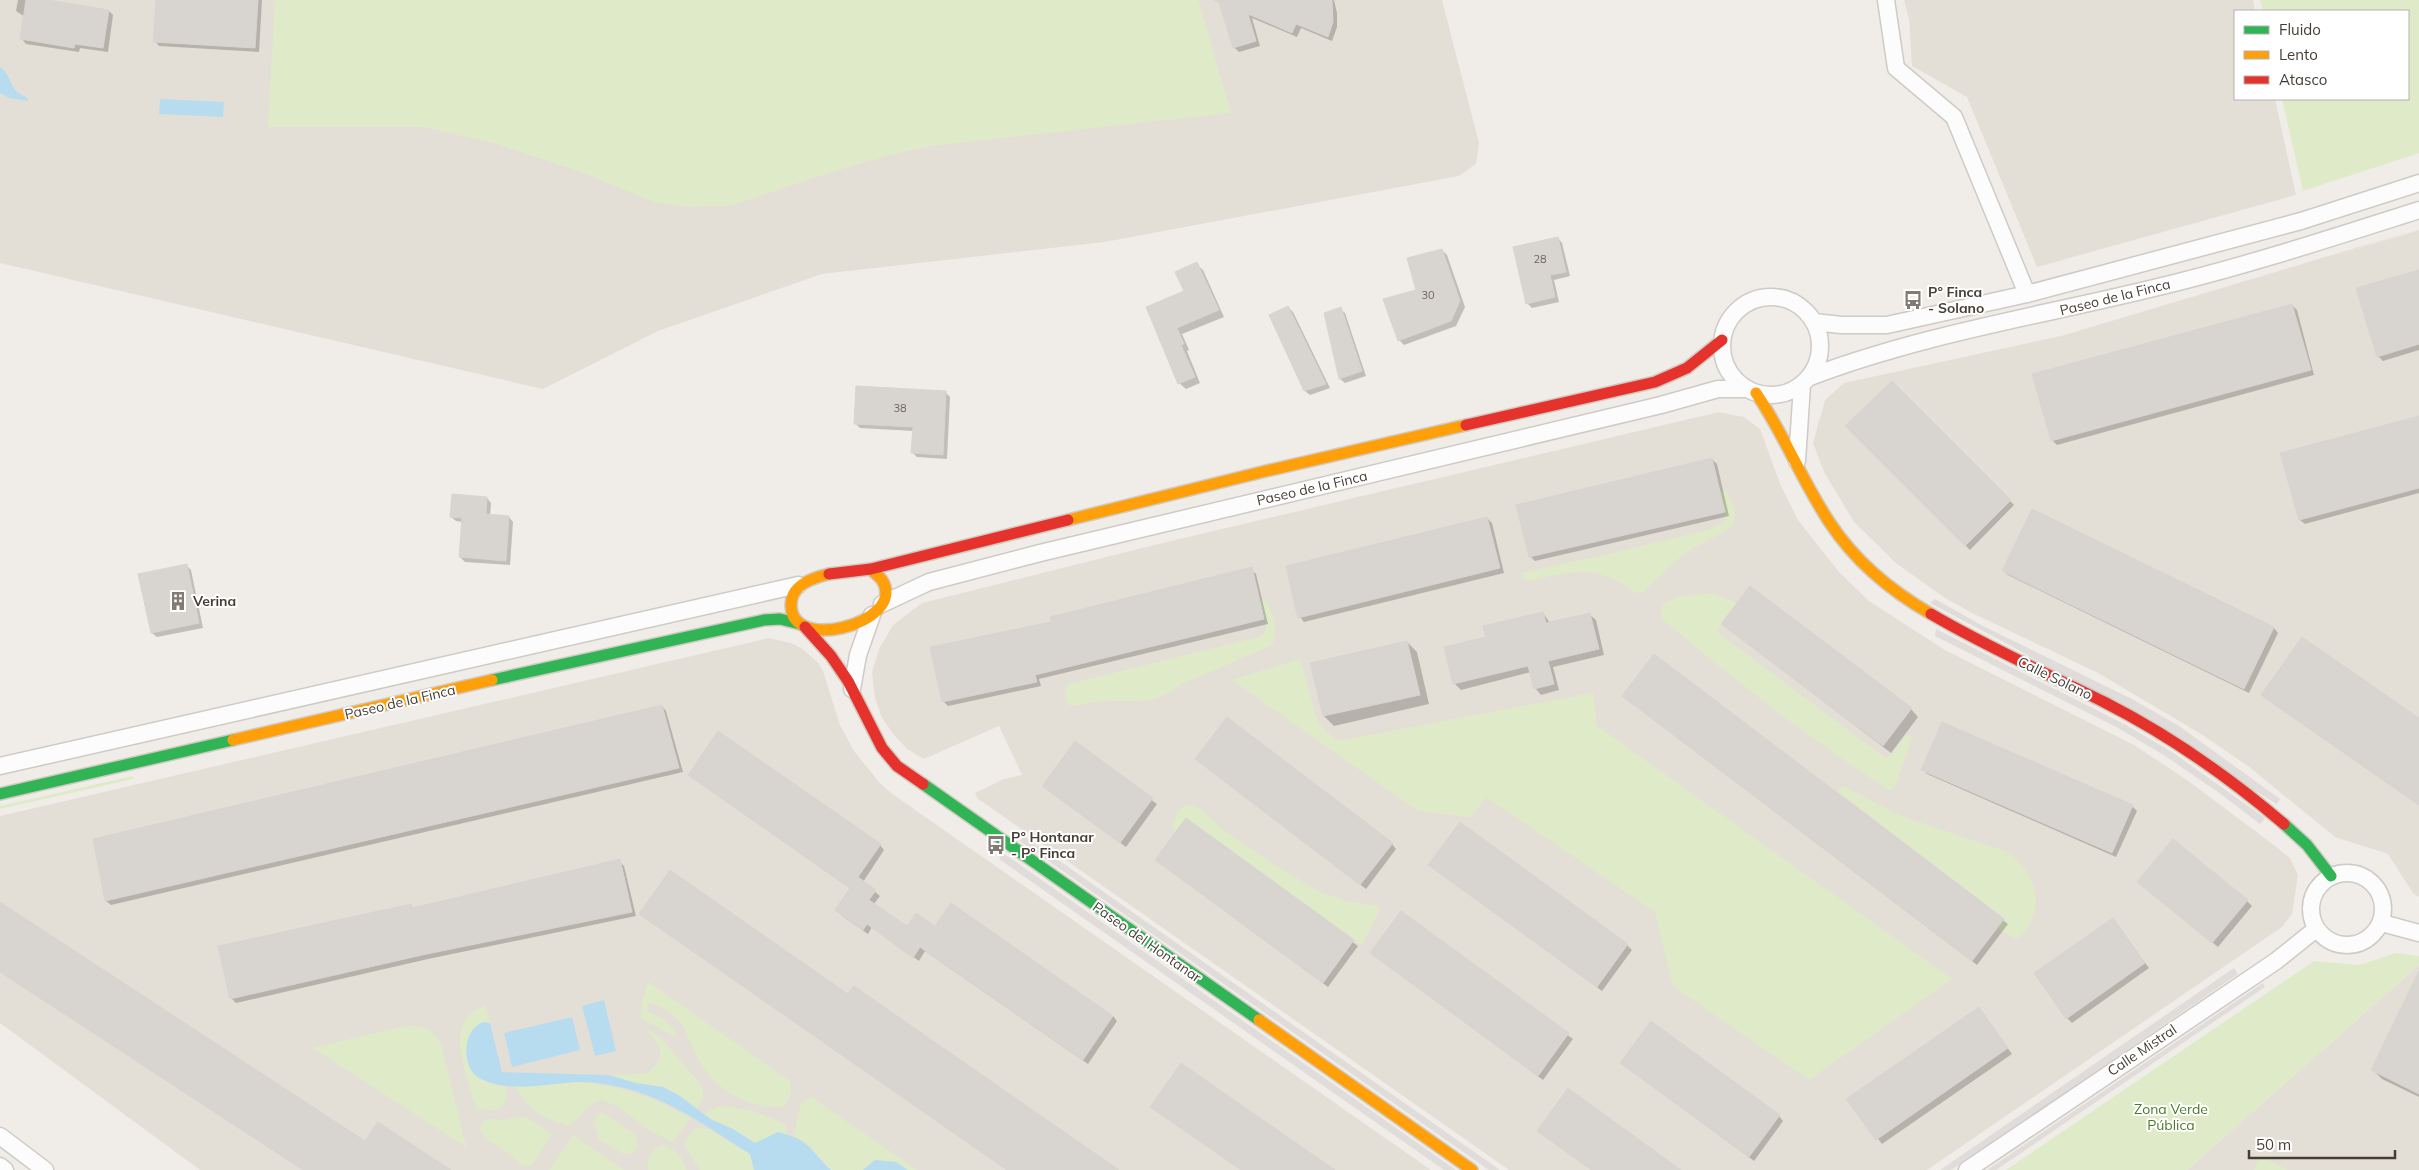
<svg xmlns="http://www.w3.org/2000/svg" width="2419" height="1170" viewBox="0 0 2419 1170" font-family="Mulish,sans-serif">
  <rect width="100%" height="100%" fill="#f0ede9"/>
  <path fill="#e4dfd6" d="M0,0H1442L1479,143L1476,164L1459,176L1105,242L822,274L658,331L543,389L0,263Z
    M1904,0H2253L2255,11H2235V99H2275L2296,195L2037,267L1967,97L1912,66L1909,19Z
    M2419,229L2331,257L2419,230V897L2413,893L2388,854L2335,837L2248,766L2201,734L2098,673L1974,614L1945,598L1897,564L1854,522L1824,472L1813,443L1825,400L1844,383L2061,336Z
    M1719,412L1744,417L1760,429L1781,486L1798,520L1839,572L1869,601L1945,650L2134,745L2187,780L2274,845L2290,858L2298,875L2292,914L2282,927L1927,1170H1509L977,798L975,793L1004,779L1022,775L999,726L924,759L907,749L894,735L882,718L875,698L872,672L879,649L893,625L922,603L1158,544Z
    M769,638L791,643L804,650L819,664L823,671L840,725L854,751L879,782L891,793L1431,1170H200L0,1023V816Z
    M2419,965V1170H2187Z"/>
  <path fill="#dfebc8" d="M275,0H1198L1231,113L930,146C865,159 802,182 739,203L726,206L687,207L654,202L581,172L497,144L424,127H268Z
    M2260,0H2419V153L2303,191L2282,99H2408V11H2263Z
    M1725,491C1732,498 1739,517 1732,526C1729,530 1694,547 1686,553C1670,565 1657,579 1643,592L1636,593C1597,563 1572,571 1528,581L1522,578L1521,573L1609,554L1711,529L1723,523L1726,516L1720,493Z
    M1715,594L1737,603L1721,624L1717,632L1884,757L1890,756L1907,735L1912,737L1895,788L1889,790L1881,785C1804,734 1732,678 1661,618C1656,593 1699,594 1715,594Z
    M1264,600C1274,610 1279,634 1271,646L1181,684C1152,708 1136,699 1103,701C1092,701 1083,705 1072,706L1067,703L1064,691L1069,684L1263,636L1267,627L1260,601Z
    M1300,659L1318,723L1337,741L1593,693L1597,726L1952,979L1809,1080L1673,986L1655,912L1486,797L1471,817L1418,811L1232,680Z
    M133,776V779L0,809V806Z
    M1843,786L1901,816L2010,853C2030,871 2043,895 2031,922C2027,930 2024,935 2016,939L1997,928L2004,918L1839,792V789Z
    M1185,805H1192L1201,809L1222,829L1273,864L1320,892L1347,901L1378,906L1379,911L1362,945L1186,818L1175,834L1172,827L1177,814Z
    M2396,953L2419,956V965L2187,1170H2006L2314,961L2359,965Z
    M648,982L790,1081L791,1092L784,1107C744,1109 713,1088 695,1053C690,1043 687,1030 680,1022C673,1013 659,1004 648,1003L647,1011L660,1017L676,1031V1036L671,1035L641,1018L642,1002Z
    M486,1006L490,1023L483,1022L495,1085H506C508,1108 500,1113 478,1109L473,1100C466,1068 442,1020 486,1006Z
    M409,1025L429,1029L441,1043L466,1147L313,1048Z
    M645,1028L662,1039L700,1084C706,1095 703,1099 697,1109L680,1096L663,1087L636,1083L609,1075L648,1073C670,1055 659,1045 645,1028Z
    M582,1082C627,1088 651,1096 690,1118L673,1142L649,1130L617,1106L602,1100C580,1107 583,1118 568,1126C542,1117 527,1110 515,1085Z
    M811,1097L917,1170H908L896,1162L875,1160L863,1170H831L809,1145L794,1136L801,1103Z
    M722,1106C743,1108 768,1114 786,1126V1134L778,1132L755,1143L733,1129L704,1115L714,1108Z
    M603,1113L636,1135L638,1145L633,1153L624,1154L599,1140L594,1122L598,1114Z
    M517,1117H526L552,1134L531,1166H522C517,1161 512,1156 507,1152C497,1145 468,1134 487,1119L506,1120Z
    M695,1128L709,1129L750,1154L754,1170H700L685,1146L687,1138Z
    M573,1135L624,1170H549Z
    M663,1145C677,1151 682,1156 686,1170H649L647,1168L649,1158L654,1149Z
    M2260,1156L2288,1170H2254Z"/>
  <path fill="#dfdcd9" d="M1935,599L1983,626L2132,699L2179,726L2280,799L2277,804L2015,648L1930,603Z
    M1936,629L2126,725L2172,752L2265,818L2260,824L2218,792L2162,754L2118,728L1935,636Z
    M1024,836L1500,1170H1489L1020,841Z
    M1003,853L1456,1170H1444L999,859Z
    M2234,968L2238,974L1951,1170H1940Z
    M2263,983L2265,987L1996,1170H1987Z"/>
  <path fill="#b8dcef" d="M0,67C10,73 9,83 16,91C21,96 26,95 29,101L9,98L0,93Z
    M160,99L224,102L223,117L159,114Z
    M604,1000L616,1051L595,1056L582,1006Z
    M572,1017L580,1050L512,1067L504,1033Z
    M483,1022L490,1023L502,1072L609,1075L636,1083L663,1087L680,1096L712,1120L733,1129L755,1143L778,1132C812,1141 808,1149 831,1170H754L750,1154C710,1129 666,1096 619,1087C607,1084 593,1082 581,1082C549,1083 508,1094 479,1078C462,1069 461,1030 483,1022Z
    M875,1160L896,1162L908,1170H863Z"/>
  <path fill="#0003" d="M18,0H40L109,11L113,15L108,52L80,48L79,52L26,44L22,39L25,17L16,11Z
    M157,0H262L259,52L159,46L155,41Z
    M1220,0H1334L1337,13V27L1332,41L1301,28L1297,37L1252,18L1260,46L1239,52L1234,47Z
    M1558,238L1562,243L1570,276L1554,280L1559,302L1532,308L1527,303Z
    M1442,250L1447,255L1465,307L1456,326L1404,345L1399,340L1418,291Z
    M1196,264L1203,270L1224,317L1182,334L1189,350L1187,351L1200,383L1186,389L1179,383L1148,308L1185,292Z
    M2419,271V350L2383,361L2378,356Z
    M2292,305L2297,310L2314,375L2057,445L2052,440Z
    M1288,307L1293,312L1330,388L1310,395L1305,391Z
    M1340,309L1345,313L1366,376L1345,383L1340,379Z
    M1892,382L2014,505L1970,550L1847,426Z
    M946,393L950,397L947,459L917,457L912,452L914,431L860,428L855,423Z
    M2419,417V493L2305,524L2300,520Z
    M1712,459L1717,464L1729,516L1535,561L1530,556Z
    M487,498L491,503L490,516L509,517L513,522L510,565L465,562L460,557L463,522L456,521L451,517Z
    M2033,510L2274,628L2278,633L2249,693L2008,575L2003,571Z
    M1487,518L1492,523L1504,573L1304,622L1300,617Z
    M186,565L191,570L203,628L157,637L152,633Z
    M1251,569L1256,574L1268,624L1039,679L1041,686L948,706L943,701L1053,623Z
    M1543,613L1550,623L1589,614L1596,620L1604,655L1553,667L1559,690L1541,695L1535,688L1531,672L1461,690L1454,683L1487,638Z
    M1722,624L1911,709L1918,717L1891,753Z
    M1407,642L1417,652L1429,704L1334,726L1324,716L1312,664Z
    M2263,695L2419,720V805L2268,700Z
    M1628,700L1838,795L1839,794L2008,924L1977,965Z
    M662,706L666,711L683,772L111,905L106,901Z
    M1075,743L1157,804L1126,847L1049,791Z
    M1201,763L1392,844L1396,849L1366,889Z
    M1923,770L2132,806L2137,811L2116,857L1927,774Z
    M689,775L880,845L884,850L863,882L880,896L874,904L908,928H935L1113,1016L1117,1021L1088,1064L925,951L919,961L872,927L868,934L841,915L851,889Z
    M1186,820L1358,946L1328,987L1156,860Z
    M619,861L624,866L636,916L428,959L236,1003L231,998L410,905L414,908Z
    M1435,869L1627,945L1632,950L1602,991Z
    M2144,886L2247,901L2252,906L2218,947Z
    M1402,912L1573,1039L1543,1080L1371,953Z
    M641,914L1116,1170H1007Z
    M2113,919L2149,968L2072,1023L2067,1018Z
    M2419,992V1097L2382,1079L2372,1069Z
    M1979,1008L2012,1054L1882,1144L1848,1099Z
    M1621,1063L1779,1116L1783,1121L1754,1161Z"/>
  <path fill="#d8d4d0" stroke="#d8d4cf" d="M26,0H48L109,10L103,48L75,44L74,48L20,39Z
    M156,0H258L255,48L153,42Z
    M1214,0H1332L1333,22L1328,37L1296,24L1292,33L1248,14L1256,41L1233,48L1219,2Z
    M1558,237L1566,272L1550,275L1555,297L1526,304L1513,247Z
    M1442,249L1460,301L1451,321L1398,341L1383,299L1416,290L1407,258Z
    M1197,262L1219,310L1177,328L1184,344L1181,345L1195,377L1178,384L1146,307L1184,291L1175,272Z
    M2419,270V344L2377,357L2356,288Z
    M2292,304L2311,370L2051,441L2032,374Z
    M1288,306L1326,384L1304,391L1269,315Z
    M1341,307L1362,371L1339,379L1324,313Z
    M1892,381L2011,500L1965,546L1845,426Z
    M856,386L946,391L943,455L911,453L913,427L854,424Z
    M2419,416V488L2299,520L2280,453Z
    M1712,458L1725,512L1529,557L1516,505Z
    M452,494L487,497L486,514L509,516L506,561L459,557L462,518L450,517Z
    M2032,509L2274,627L2244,689L2002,571Z
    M1487,517L1500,568L1298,618L1286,566Z
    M187,564L199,623L151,633L138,574Z
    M1252,567L1264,619L1035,675L1037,682L942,702L930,647L1051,622L1050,617Z
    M1750,586L1912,708L1883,746L1721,624Z
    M1543,612L1546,623L1590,613L1599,649L1548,661L1554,684L1534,689L1528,666L1453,684L1444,647L1486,637L1483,626Z
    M2302,637L2419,718V805L2261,695Z
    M1407,641L1420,695L1323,716L1310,663Z
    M1654,654L2004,919L1972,961L1622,696Z
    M662,705L679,768L105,901L93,839Z
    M1227,717L1393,843L1360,885L1195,759Z
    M1942,722L2133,805L2112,853L1921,770Z
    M718,731L881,844L858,877L876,890L869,900L907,926L916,913L935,926L951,903L1113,1016L1083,1060L920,947L913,958L867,924L863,930L835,910L850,888L688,775Z
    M1075,741L1153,798L1120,843L1042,786Z
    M1186,818L1354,940L1323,983L1155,860Z
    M1460,822L1628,944L1597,987L1428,865Z
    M2173,839L2248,900L2212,943L2137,882Z
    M620,859L632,912L422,955L230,999L218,946L411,904L412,908Z
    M670,870L848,994L854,986L1119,1170H1007L639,914Z
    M0,902L365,1141L378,1122L451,1170H303L0,972Z
    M1401,911L1569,1033L1538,1076L1370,953Z
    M2113,918L2145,963L2066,1019L2034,973Z
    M2419,971V1094L2371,1070Z
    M1979,1007L2008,1048L1876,1140L1846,1099Z
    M1651,1021L1780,1115L1749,1157L1620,1063Z
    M1181,1063L1335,1170H1241L1150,1107Z
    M1568,1088L1681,1170H1591L1537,1131Z"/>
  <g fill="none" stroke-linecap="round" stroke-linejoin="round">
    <g stroke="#cecbc6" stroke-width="19">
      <path id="street" d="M1886,0L1896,68L1954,117L2027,294
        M1722 346a49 49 0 1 1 98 0a49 49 0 1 1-98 0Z
        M1814,322L1841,325H1887L2027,294L2301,221L2419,183
        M1810,377C1920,335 2039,316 2154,288C2243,267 2331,238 2419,210
        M1797,461L1802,385
        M882,604L929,582L1040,553L1661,405L1718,389H1746
        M852,689L858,655L872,615
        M0,766L798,585
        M2311 909a36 36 0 1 1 72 0a36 36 0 1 1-72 0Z
        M2382,923L2419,933
        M0,1136L45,1170
        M0,1166L5,1170
        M1967,1170L2276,961L2316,929"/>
    </g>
    <g stroke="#d0cac0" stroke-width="14">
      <path id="fast" d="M492,680L764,620L780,619L800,624
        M923,784L1259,1020
        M0,794L233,740
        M2284,824L2307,845L2331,876"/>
    </g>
    <g stroke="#d0cac0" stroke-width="14">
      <path id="slow" d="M1756,393C1784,434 1802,481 1830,523C1855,561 1891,591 1931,614
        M1068,520L1266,471L1466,425
        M829,574C816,577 796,583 792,598C779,657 910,624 882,580C879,576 874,573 871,569
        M233,740L492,680
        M1259,1020L1472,1170"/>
    </g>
    <g stroke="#d0cac0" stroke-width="14">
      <path id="jam" d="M1466,425L1655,382L1687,368L1722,340
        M829,574L871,569L1068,520
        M1931,614C1987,647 2046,673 2104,702C2169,735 2229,777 2284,824
        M805,627L831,656L848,681L882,748L897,766L923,784"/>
    </g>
    <use href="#street" stroke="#fdfcfc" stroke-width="16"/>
    <use href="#fast" stroke="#30b455" stroke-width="11"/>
    <use href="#slow" stroke="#ff9f0a" stroke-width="11"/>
    <use href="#jam" stroke="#e5322d" stroke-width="11"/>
  </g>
  <defs>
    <g id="bus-bare" transform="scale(1.5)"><path d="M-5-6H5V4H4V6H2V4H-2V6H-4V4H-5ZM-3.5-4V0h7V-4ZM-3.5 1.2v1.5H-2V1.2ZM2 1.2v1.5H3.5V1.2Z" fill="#827b74" stroke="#fff" stroke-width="2.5" paint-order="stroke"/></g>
    <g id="building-bare" transform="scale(1.5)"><path d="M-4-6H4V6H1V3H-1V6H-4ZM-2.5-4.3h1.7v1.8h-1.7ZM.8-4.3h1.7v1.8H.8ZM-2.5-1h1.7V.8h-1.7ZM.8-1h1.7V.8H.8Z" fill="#827b74" stroke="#fff" stroke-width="2.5" paint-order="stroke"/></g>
  </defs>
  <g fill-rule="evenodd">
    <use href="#bus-bare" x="1913" y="300"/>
    <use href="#building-bare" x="178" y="601"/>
    <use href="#bus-bare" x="996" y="845"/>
  </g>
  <g text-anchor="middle" stroke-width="4" stroke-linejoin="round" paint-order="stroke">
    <g font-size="11" fill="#6c655d">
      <text x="1540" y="263">28</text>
      <text x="1428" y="299">30</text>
      <text x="900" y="412">38</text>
    </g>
    <g font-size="14" font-weight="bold" fill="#463e35" stroke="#fff" text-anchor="start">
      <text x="1928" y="297">Pº Finca<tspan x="1928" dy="16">- Solano</tspan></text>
      <text x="193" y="606">Verina</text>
      <text x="1011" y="842">Pº Hontanar<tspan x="1011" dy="16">- Pº Finca</tspan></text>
    </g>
    <g font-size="14" fill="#463e35" stroke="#fff">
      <text transform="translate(2115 297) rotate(-14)" y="5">Paseo de la Finca</text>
      <text transform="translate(1312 488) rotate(-13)" y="5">Paseo de la Finca</text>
      <text transform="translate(2055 678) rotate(26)" y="5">Calle Solano</text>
      <text transform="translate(400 702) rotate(-13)" y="5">Paseo de la Finca</text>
      <text transform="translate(1147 942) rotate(35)" y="5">Paseo del Hontanar</text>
      <text transform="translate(2142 1050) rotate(-34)" y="5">Calle Mistral</text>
    </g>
    <g font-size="14" fill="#4a7927" stroke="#fff">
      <text x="2171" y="1114">Zona Verde<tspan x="2171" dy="16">Pública</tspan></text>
    </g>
  </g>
  <rect x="2234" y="10" width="175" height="90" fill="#ffffff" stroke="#b5b2ae"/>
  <rect x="2244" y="26" width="25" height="8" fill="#30b455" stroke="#b5b2ae"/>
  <text x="2279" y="35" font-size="15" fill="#463e35">Fluido</text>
  <rect x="2244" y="51" width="25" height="8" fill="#ff9f0a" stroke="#b5b2ae"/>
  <text x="2279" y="60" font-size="15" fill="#463e35">Lento</text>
  <rect x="2244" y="76" width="25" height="8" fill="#e5322d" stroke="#b5b2ae"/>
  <text x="2279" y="85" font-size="15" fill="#463e35">Atasco</text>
  <path d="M2249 1150v8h146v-8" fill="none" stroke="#463e35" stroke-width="2.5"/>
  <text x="2256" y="1150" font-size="15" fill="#463e35" stroke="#ffffff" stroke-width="4" paint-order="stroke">50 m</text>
</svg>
